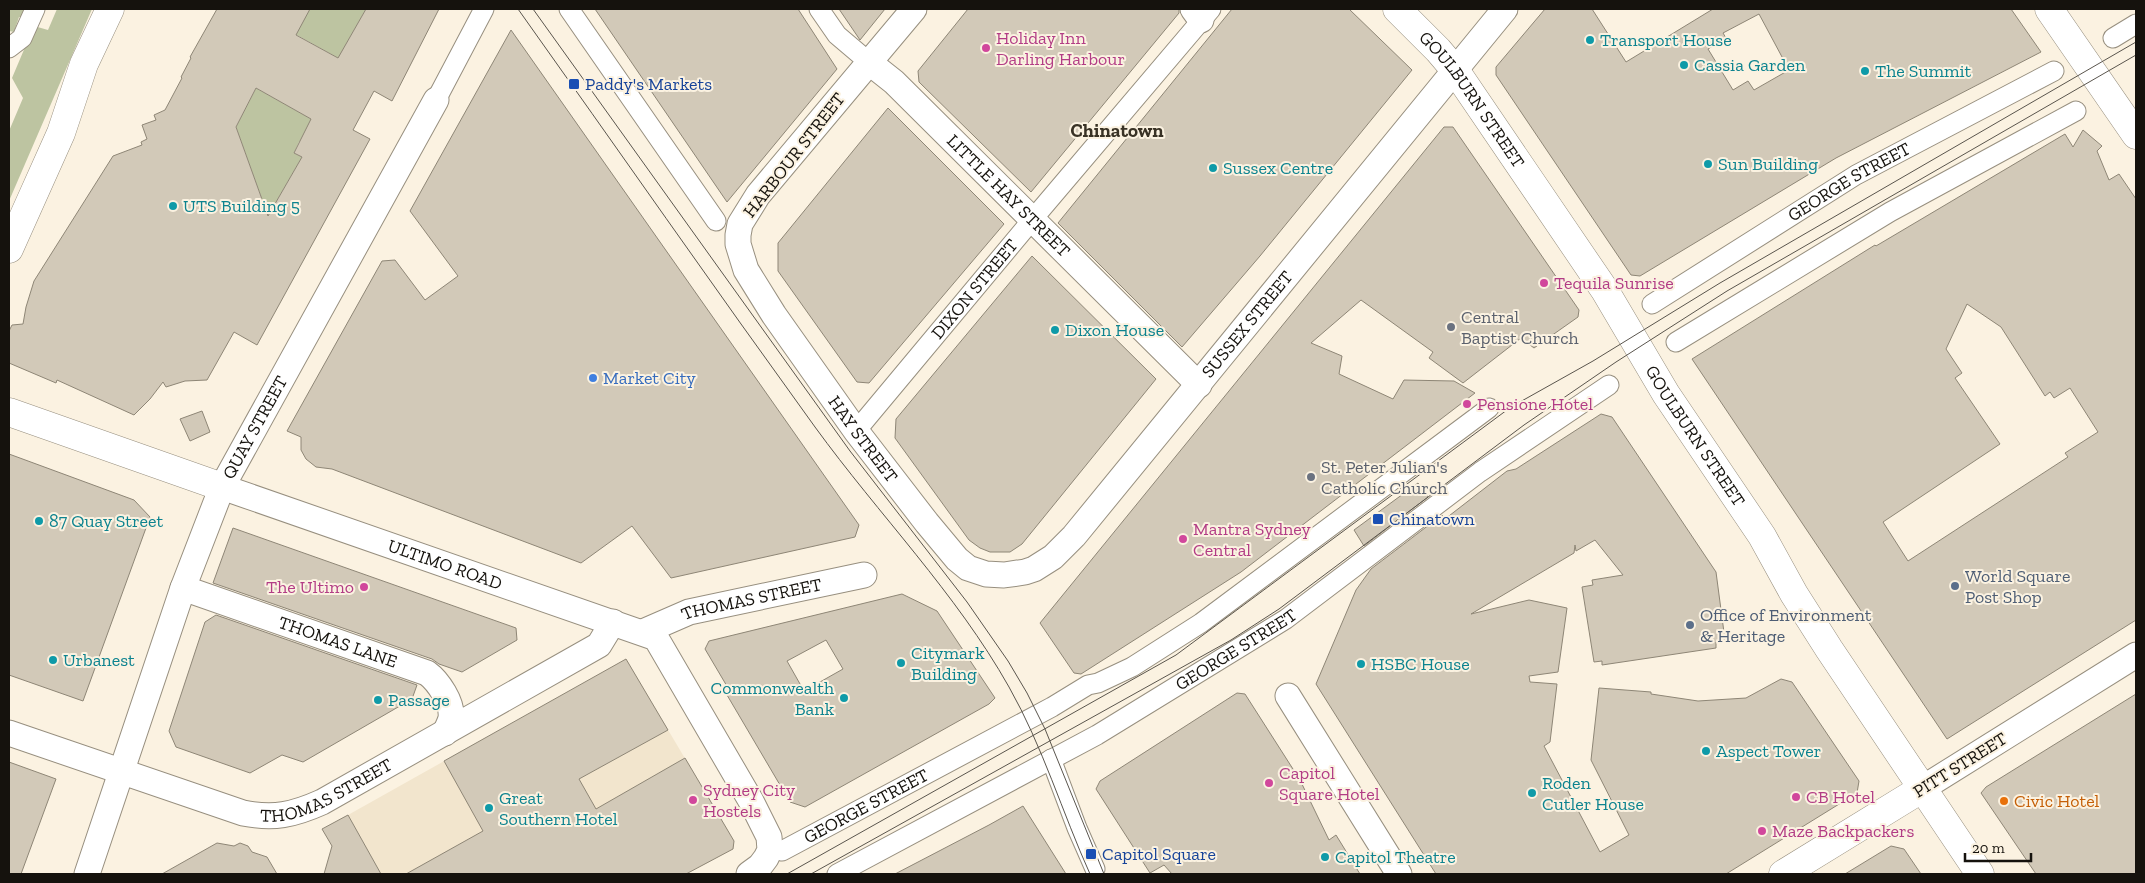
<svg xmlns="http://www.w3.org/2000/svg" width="2145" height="883" viewBox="0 0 2145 883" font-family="'Zilla Slab',serif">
  <rect width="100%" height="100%" fill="#fbf2e1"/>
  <path fill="#f2e5cd" d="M626,659L734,841L733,849L686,874H381L348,815Z"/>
  <path fill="#bdc4a1" d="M9,9H29L26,17H19L14,32L9,31Z
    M57,9H92L9,201V131L23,98L12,78L34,26L48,30Z
    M286,9H302L308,12L310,9H366L344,48L347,63L277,24Z
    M256,88L320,124L299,142L294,153L302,157L268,216L236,127Z"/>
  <path fill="#d2c9b8" stroke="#8e8676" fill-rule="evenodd" d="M217,9H310L296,35L338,58L366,9H439L392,101L374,91L353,130L370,139L257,345L234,332L207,380L185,381L166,387L163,382L150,399L134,415L57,380L56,383L9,363V331L12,325L23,324L26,307L34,281L113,156L142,145L141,142L147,139L142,125L156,120L154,115L165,110L182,78L181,77L191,58L190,57ZM256,88L311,119L294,153L302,157L268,216L236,127Z
    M595,9H798L837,69L727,202Z
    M839,9H885L860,40Z
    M968,9H1179V13L1031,192L919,82L918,71Z
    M1232,9H1349L1412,70L1260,256L1182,347L1058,223Z
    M1545,9H1592L1626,62L1713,9H2011L2041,52L1836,158L1640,276L1631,275L1496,75V67ZM1759,14L1789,70L1754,90L1748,81L1733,90L1708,49L1726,38L1723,33Z
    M511,30L859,525L855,537L671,578L632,526L581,563L332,469L316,467L306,459L301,450V437L287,431L382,261L395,260L425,300L458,276L410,211Z
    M888,108L1004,224L869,383L857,382L778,271V243Z
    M1444,127H1453L1579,310L1578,317L1534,348L1521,338L1463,383L1429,358L1433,352L1361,300L1311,343L1342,356L1339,374L1393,399L1404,380L1454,381L1475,393L1241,572L1081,674L1074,673L1040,623Z
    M2083,130L2102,146L2097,151L2109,180L2119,174L2136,199V620L1947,739L1692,359L1875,245L1876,246L2065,134L2073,147ZM1967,304L2001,327L2045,396L2050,392L2054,398L2070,388L2098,432L2065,453L2068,457L1908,561L1883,522L2000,444L1955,378L1962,373L1946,349Z
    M1032,256L1156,379L1022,544L1010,552H990L980,548L969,540L895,438L896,419Z
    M202,411L210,432L190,441L180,419Z
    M1601,414L1612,417L1716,572L1725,640L1716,642V648L1602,665V661L1594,662L1582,587L1593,585L1592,580L1623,575L1595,540L1576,551L1575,545L1574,553L1471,614L1529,600L1567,608L1558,672L1529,676L1530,682L1557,684L1550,742L1544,746L1600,852L1629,835L1591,760L1599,688L1651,692V694L1698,701L1746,698L1781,679L1792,682L1859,781L1857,793L1726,874H1436L1316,684L1356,590L1371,569L1442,515L1445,519L1507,471L1516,469Z
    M9,454L134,500L150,517L83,701L9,675Z
    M1418,483L1428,497L1364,546L1354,530Z
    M233,528L516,628L517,640L462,672L439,664L432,659L213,583Z
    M902,594L937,611L995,698L989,704L805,807L790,802L727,695L731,693L705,649L709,641ZM826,640L843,669L804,691L787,661Z
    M216,615L417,685L412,699L303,762L282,755L250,773L176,747L169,731L205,622Z
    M626,659L668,730L579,779L596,809L685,758L734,841L733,849L686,874H406L483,831L444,761Z
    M1237,693L1245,694L1300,780L1329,840L1336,835L1360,874H1172L1164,865L1150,873L1096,789L1100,781Z
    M2136,694V874H2036L1981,793L1986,787Z
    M9,762L56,779L21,874H9Z
    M1023,806L1066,874H895L989,825Z
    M348,815L381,874H324L332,846L322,829Z
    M217,843L234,846L240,843L248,846L252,852L267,857L277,874H162Z
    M1891,846L1904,849L1921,874H1845Z"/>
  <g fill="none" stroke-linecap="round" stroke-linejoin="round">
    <g stroke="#978f7f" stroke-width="21">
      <g id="pedestrian">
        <path d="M569,9L716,221"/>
        <path d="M819,9L837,35L870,63"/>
        <path d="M2113,38L2136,24"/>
        <path d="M9,48L22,38L35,9"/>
        <path d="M436,100L484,9"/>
        <path id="s1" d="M1652,304L1856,175L2054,71"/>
        <path d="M1676,342L1890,212L2076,111"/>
        <path id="s2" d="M856,431L1032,220L1211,9"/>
        <path d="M1051,759L1077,828L1095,869"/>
        <path id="s3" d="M770,847L782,851L1052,707L1088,685L1098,683L1132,667L1201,623L1489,408"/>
        <path id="s4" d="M837,874L1097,735L1286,619L1480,472L1609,385"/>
      </g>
    </g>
    <g stroke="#978f7f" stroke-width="27">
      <g id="minor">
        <path id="s5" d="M914,9L758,195L740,224L738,235V244L746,270L774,315L856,431L927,523L957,559L968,568L986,574L1004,575L1025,572L1034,569L1053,557L1074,536L1505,9"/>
        <path d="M1193,9L1201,20"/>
        <path id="s6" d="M870,63L894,82L1199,385"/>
        <path id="s7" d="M222,487L656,638L751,801L769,837L770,850L766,858L760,866L749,874"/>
        <path id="s8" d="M183,588L427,673C438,681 453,703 451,718C450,723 447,728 445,733"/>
        <path id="s9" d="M643,632L689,612L864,575"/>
        <path d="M1288,696L1399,874"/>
        <path id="s10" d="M9,733L243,813C274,819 293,815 322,802L599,645L613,622"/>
        <path d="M1923,788L2136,655"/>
        <path id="s11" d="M87,874L183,588L222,487L436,100"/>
      </g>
    </g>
    <g stroke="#978f7f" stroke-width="29">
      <path id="tertiary" d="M2049,9L2136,135
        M9,249L61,133L84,64L110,9
        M9,412L222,487
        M1783,874L1923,788"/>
    </g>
    <g stroke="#978f7f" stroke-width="29">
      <g id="secondary">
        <path id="s12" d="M1397,9L1438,50L1455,70L1604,289L1666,394L1762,536L1794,594L1829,649L1980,874"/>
      </g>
    </g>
    <use href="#pedestrian" stroke="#fff" stroke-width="19"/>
    <use href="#minor" stroke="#fff" stroke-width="25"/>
    <use href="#tertiary" stroke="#fff" stroke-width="28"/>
    <use href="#secondary" stroke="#fff" stroke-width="28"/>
    <path stroke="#5a554d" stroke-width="1" d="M518,9C617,148 715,289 815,427C879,515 956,593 1009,687C1043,747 1062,812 1090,874
      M533,9L850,451L967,602L1008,661L1027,693L1045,729L1104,874
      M787,874L1176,655L1511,407L1593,361L1720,283L2136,42
      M811,874L1231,640L1279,609L1524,425L1616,362L1727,291L2136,55"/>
  </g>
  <g fill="#0f9aa8" stroke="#fbf2e1" stroke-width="2">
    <circle cx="1590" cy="40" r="5"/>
    <circle cx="1684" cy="65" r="5"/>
    <circle cx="1865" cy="71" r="5"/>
    <circle cx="1708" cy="164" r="5"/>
    <circle cx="1213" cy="168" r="5"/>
    <circle cx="173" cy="206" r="5"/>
    <circle cx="1055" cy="330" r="5"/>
    <circle cx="39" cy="521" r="5"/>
    <circle cx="53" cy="660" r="5"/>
    <circle cx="901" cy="663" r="5"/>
    <circle cx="1361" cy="664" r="5"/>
    <circle cx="844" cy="698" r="5"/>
    <circle cx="378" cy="700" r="5"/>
    <circle cx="1706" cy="751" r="5"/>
    <circle cx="1532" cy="793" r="5"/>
    <circle cx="489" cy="808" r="5"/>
    <circle cx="1325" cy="857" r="5"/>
  </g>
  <g fill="#d1479c" stroke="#fbf2e1" stroke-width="2">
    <circle cx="986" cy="48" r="5"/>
    <circle cx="1544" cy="283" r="5"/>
    <circle cx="1467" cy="404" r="5"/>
    <circle cx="1183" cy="539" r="5"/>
    <circle cx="364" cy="587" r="5"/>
    <circle cx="1269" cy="783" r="5"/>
    <circle cx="1796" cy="797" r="5"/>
    <circle cx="693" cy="800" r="5"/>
    <circle cx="1762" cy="831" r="5"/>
  </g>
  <g fill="#1a4fb4" stroke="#fbf2e1" stroke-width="2">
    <rect x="568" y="78" width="12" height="12" rx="2.5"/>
    <rect x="1372" y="513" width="12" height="12" rx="2.5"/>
    <rect x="1085" y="848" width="12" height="12" rx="2.5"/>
  </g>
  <g fill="#6b7280" stroke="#fbf2e1" stroke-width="2">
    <circle cx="1451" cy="327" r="5"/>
    <circle cx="1311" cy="477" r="5"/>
  </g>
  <circle fill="#3f7fe0" stroke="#fbf2e1" stroke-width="2" cx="593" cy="378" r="5"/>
  <g fill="#5c6f8a" stroke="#fbf2e1" stroke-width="2">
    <circle cx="1955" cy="586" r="5"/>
    <circle cx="1690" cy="625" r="5"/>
  </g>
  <circle fill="#e8710a" stroke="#fbf2e1" stroke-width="2" cx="2004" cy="801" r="5"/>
  <g text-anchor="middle" stroke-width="4" stroke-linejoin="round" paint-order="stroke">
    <g font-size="18" fill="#b23c85" stroke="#fbf2e1" text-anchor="start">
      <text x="996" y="44">Holiday Inn<tspan x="996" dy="21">Darling Harbour</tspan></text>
      <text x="1554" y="289">Tequila Sunrise</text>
      <text x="1477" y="410">Pensione Hotel</text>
      <text x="1193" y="535">Mantra Sydney<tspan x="1193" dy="21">Central</tspan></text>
      <text x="354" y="593" text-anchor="end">The Ultimo</text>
      <text x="1279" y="779">Capitol<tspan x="1279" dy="21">Square Hotel</tspan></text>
      <text x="703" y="796">Sydney City<tspan x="703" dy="21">Hostels</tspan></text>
      <text x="1806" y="803">CB Hotel</text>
      <text x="1772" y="837">Maze Backpackers</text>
    </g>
    <g font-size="18" fill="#0d838f" stroke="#fbf2e1" text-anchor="start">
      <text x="1600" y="46">Transport House</text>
      <text x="1694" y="71">Cassia Garden</text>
      <text x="1875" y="77">The Summit</text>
      <text x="1718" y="170">Sun Building</text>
      <text x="1223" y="174">Sussex Centre</text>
      <text x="183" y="212">UTS Building 5</text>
      <text x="1065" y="336">Dixon House</text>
      <text x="49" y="527">87 Quay Street</text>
      <text x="911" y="659">Citymark<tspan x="911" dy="21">Building</tspan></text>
      <text x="63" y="666">Urbanest</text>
      <text x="1371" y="670">HSBC House</text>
      <text x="834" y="694" text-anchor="end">Commonwealth<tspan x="834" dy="21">Bank</tspan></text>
      <text x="388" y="706">Passage</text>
      <text x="1716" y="757">Aspect Tower</text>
      <text x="1542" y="789">Roden<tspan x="1542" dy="21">Cutler House</tspan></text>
      <text x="499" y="804">Great<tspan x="499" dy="21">Southern Hotel</tspan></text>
      <text x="1335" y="863">Capitol Theatre</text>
    </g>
    <g font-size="18" fill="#164399" stroke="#fbf2e1" text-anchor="start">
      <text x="585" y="90">Paddy's Markets</text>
      <text x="1389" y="525">Chinatown</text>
      <text x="1102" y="860">Capitol Square</text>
    </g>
    <g font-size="18" fill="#15120d" stroke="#fbf2e1">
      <text dy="6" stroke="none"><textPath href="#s12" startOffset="118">GOULBURN STREET</textPath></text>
      <text transform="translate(794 155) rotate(-52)" y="6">HARBOUR STREET</text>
      <text dy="6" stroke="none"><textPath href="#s1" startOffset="232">GEORGE STREET</textPath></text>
      <text dy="6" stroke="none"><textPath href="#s6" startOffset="192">LITTLE HAY STREET</textPath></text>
      <text dy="6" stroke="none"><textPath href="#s2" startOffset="185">DIXON STREET</textPath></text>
      <text dy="6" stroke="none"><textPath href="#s5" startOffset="1090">SUSSEX STREET</textPath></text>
      <text dy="6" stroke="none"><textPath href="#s11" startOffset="478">QUAY STREET</textPath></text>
      <text dy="6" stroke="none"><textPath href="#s12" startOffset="522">GOULBURN STREET</textPath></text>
      <text dy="6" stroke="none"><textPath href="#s5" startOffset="530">HAY STREET</textPath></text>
      <text dy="6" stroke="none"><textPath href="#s7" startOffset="236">ULTIMO ROAD</textPath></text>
      <text dy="6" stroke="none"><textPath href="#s9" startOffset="114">THOMAS STREET</textPath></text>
      <text dy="6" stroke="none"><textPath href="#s8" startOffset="164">THOMAS LANE</textPath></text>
      <text dy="6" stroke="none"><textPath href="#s4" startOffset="458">GEORGE STREET</textPath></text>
      <text transform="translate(1960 765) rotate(-32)" y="6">PITT STREET</text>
      <text dy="6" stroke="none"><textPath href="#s10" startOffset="336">THOMAS STREET</textPath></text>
      <text dy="6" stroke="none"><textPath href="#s3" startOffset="108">GEORGE STREET</textPath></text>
    </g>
    <g font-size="18" fill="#5b616d" stroke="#fbf2e1" text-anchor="start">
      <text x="1461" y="323">Central<tspan x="1461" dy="21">Baptist Church</tspan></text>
      <text x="1321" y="473">St. Peter Julian's<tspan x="1321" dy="21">Catholic Church</tspan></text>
    </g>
    <g font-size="18" fill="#366cbe" stroke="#fbf2e1" text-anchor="start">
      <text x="603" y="384">Market City</text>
    </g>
    <g font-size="18" fill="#4e5e75" stroke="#fbf2e1" text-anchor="start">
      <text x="1965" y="582">World Square<tspan x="1965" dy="21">Post Shop</tspan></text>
      <text x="1700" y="621">Office of Environment<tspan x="1700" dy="21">&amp; Heritage</tspan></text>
    </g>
    <g font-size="18" fill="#c56008" stroke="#fbf2e1" text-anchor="start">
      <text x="2014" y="807">Civic Hotel</text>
    </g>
    <g font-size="19" font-weight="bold" fill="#393225" stroke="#fbf2e1">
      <text x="1117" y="137">Chinatown</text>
    </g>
  </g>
  <rect width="2145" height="883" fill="none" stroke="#15120d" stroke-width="20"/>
  <path d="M1965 853v8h66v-8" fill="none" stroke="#15120d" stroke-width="2.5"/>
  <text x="1972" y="853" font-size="15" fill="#15120d" stroke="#fbf2e1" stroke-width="4" paint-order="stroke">20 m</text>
</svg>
